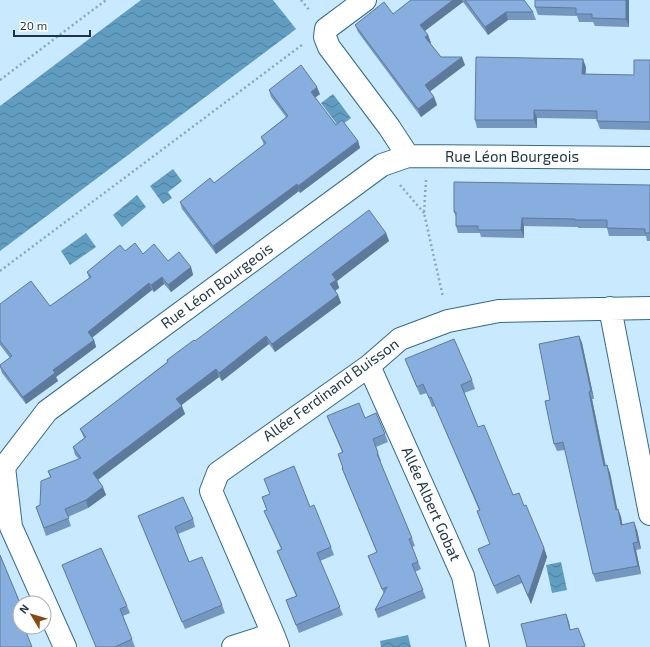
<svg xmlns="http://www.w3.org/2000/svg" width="650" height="647" viewBox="0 0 650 647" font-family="'Exo 2',sans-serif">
  <defs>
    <pattern id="water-waves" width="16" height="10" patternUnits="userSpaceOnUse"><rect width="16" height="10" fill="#609dc0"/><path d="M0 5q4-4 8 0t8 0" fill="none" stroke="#4f819e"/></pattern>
  </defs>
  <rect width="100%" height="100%" fill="#c8e9fe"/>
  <path fill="url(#water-waves)" d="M141,0H273L296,29L0,251V106Z
    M333,94L351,118L339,127L321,103Z
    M173,169L182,181L168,192L172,198L163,204L150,186Z
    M137,195L146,207L122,227L113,215Z
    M86,233L96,247L70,265L61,251Z
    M561,562L567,590L552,593L546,565Z
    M408,635L411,647H381L380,641Z"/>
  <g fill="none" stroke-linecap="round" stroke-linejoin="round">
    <g stroke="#346b88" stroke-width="24">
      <path id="minor" d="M365,0L326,29L325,37L329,47L389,127L408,156
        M610,308L650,514
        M369,366L463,576L478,647
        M273,634L211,491L218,473L369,366L400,339L448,321L499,311L650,308
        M65,647L11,527L4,467L47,411L382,165L408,156L650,158
        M233,647L273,634L278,647"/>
    </g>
    <path stroke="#8aa7ba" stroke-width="2.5" stroke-dasharray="2 3" stroke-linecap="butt" d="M301,0L310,11
      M0,80L106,0
      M426,180L424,213L443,297
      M400,185L424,213
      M0,271L302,45"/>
    <use href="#minor" stroke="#fff" stroke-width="22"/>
  </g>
  <path fill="#7496bf" d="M411,0H524L533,12L536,20H508L488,35L463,2L425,31L428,35L431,43H430L441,57L465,65L430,91L434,97L437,105L421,117L358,32L355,25L393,14Z
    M629,0V27L595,26L593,22H579L577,16L538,15L535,7Z
    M650,60V130L600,129L597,121V119L537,118V128H477L475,120L586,67L585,74L634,75Z
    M269,90L320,94L315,98L336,125L358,141L360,148L300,193L299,191L216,254L182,209L180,202L214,183L264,145L261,137L286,117L271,97Z
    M650,185V241H647L646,236H609L607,228H578V227L524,226V238L481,237L480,233H458L456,226V217L454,212Z
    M386,233L389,241L337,281L339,288L335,291L338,295L341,303L275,352L269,344L222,381L219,377L181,405L185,414L98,480L106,495L88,508L68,517L71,526L46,536L36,507L40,505L50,477L48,471L79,459L75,455L73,447L84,438L83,436L80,429L167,362V360L195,341Z
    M125,251L143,254L191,267L193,275L171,292L164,284L154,292L152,290L92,338L94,340L96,347L56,377L58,381L26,404L2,373L0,367V365L10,358L0,345V304L50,306L89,278L87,272Z
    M579,336L582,343L594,399H592L606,466L607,465L610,473L617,510L618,509L621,517L622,524L637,530L641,549L636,550L641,574L596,582L593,574L565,450L557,451L554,444L550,400Z
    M405,359L472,380L475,389L464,393L478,427L513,495L524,506L544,548L547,557L531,604L522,583L497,594L478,549L490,544L477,511L479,510L435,406L432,407L427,393L420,395Z
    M327,416L365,418L385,434L388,442L376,447L381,461L380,462L412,538L415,546L412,547L421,569L415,572L426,598L378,618L375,610L384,594L368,556L377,553L342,468H343L342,452Z
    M262,497L310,507L331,547L334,555L320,561L343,615L299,633L286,600L296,596L277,551L281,549L264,511L267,510Z
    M138,516L193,519L195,527L178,534L189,562L222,605L225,613L185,629Z
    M0,555L20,603V627L0,647Z
    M62,565L127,606L130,613L123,616L135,647H96Z"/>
  <path fill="#5e7a9b" d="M453,0H462L463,2L423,32L420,25Z
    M626,0H629V27L626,19Z
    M506,12L508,20L488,35L485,27Z
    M428,35L431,43L428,45L425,37Z
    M462,57L465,65L428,93L425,85Z
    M583,59L586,67L585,82L582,74Z
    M317,87L320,94L313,99L311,92Z
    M434,97L437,105L421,117L418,109Z
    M534,110L537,118V128L534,120Z
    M358,141L360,148L300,193L298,186Z
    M297,184L299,191L216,254L213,246Z
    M522,218L524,226V238L521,230Z
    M386,233L389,241L337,281L339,288L333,292L330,284L332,274Z
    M191,267L193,275L171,292L168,285Z
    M162,277L164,284L154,292L151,285Z
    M149,283L152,290L90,339L88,332Z
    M338,295L341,303L275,352L272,344Z
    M266,336L269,344L222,381L219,373Z
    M579,336L582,343L594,399L591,391Z
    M94,340L96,347L56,377L58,381L26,404L23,397L53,370Z
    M216,369L219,377L179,407L176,399Z
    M589,392L592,399L607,474L604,466Z
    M182,406L185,414L96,481L93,473Z
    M607,465L610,473L619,517L616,510Z
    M103,487L106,495L88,508L86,500Z
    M618,509L621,517L624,532L621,525Z
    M634,522L637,530L641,549L638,542Z
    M633,543L636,550L641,574L638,566Z
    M544,548L547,557L531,604L528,596Z
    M566,614L569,622L572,638Z"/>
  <path fill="#87aede" stroke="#5e7a9b" d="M411,0H453L420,25L428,35L425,37L441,57H462L425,85L434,97L418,109L355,25L384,2L393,14Z
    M465,0H524L533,12H506L485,27Z
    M535,0H626V19L592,18V14H576V8L535,7Z
    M476,57L583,59L582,74L634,75V60H650V122L597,121V111L534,110V120H475Z
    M301,65L317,87L311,92L336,125L342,120L358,141L298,186L297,184L213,246L180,202L210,178L214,183L266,143L261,137L288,116L269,90Z
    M454,182L650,185V233H645V229L607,228V220H575V219L522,218L521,230H478V226H456V212H454Z
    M369,210L386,233L332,274L336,280L330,284L338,295L272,344L266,336L219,373L216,369L176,399L182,406L93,473L103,487L86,500L65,509L69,518L44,528L36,507L40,505L41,481L51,477L48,471L81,458L73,447L86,437L80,429L168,362L167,360L194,340L195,341Z
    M135,243L143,254L154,244L168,261L179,252L191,267L168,285L162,277L151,285L149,283L88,332L94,340L53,370L55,373L23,397L0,366V365L12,356L0,341V304L31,281L50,306L91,277L87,272L120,245L125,251Z
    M579,336L591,391L589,392L604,466L607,465L616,510L618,509L621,525L634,522L638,542L633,543L638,566L593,574L563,442L554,444L545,401L550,400L539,344Z
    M454,339L472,380L461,385L478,427L484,425L513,495L519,493L524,506L526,505L544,548L528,596L519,575L494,586L478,549L490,544L477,511L480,510L431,397L429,398L423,384L417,387L405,359Z
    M359,403L365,418L376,413L385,434L373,439L378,453L377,454L412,538L409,539L418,562L412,564L423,590L375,610L387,587L382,589L368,556L377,552L342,468H343L338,454L343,452L327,416Z
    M294,466L310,507L314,505L331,547L317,553L340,607L296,625L286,600L297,596L277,551L282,549L264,511L267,510L262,497L270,494L264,479Z
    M183,497L193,519L175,527L189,562L202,557L222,605L182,622L138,516Z
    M101,548L127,606L120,609L132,639L115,647H96L62,565Z
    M0,555L20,603V605L15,607L20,618V627H24L32,647H0Z
    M566,614L570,630L578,628L585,646L581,647H527L521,624Z"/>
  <g text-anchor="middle" stroke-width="3" stroke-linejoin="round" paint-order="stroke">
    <g font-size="15" fill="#1d3441" stroke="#fff">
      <text x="512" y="162">Rue Léon Bourgeois</text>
      <text transform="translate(217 286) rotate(-36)" y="5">Rue Léon Bourgeois</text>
      <text transform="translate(331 390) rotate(-36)" y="5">Allée Ferdinand Buisson</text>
      <text transform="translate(431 504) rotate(66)" y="5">Allée Albert Gobat</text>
    </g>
  </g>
  <g transform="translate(32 615) rotate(308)"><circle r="19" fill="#ffffff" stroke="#a5aeb3"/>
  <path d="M0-3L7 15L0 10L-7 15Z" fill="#884812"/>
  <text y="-6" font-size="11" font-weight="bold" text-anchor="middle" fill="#1d3441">N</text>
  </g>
  <path d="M14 30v6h76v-6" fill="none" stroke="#1d3441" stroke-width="2"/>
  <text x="20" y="30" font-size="12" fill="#1d3441" stroke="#ffffff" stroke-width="3" paint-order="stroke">20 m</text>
</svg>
